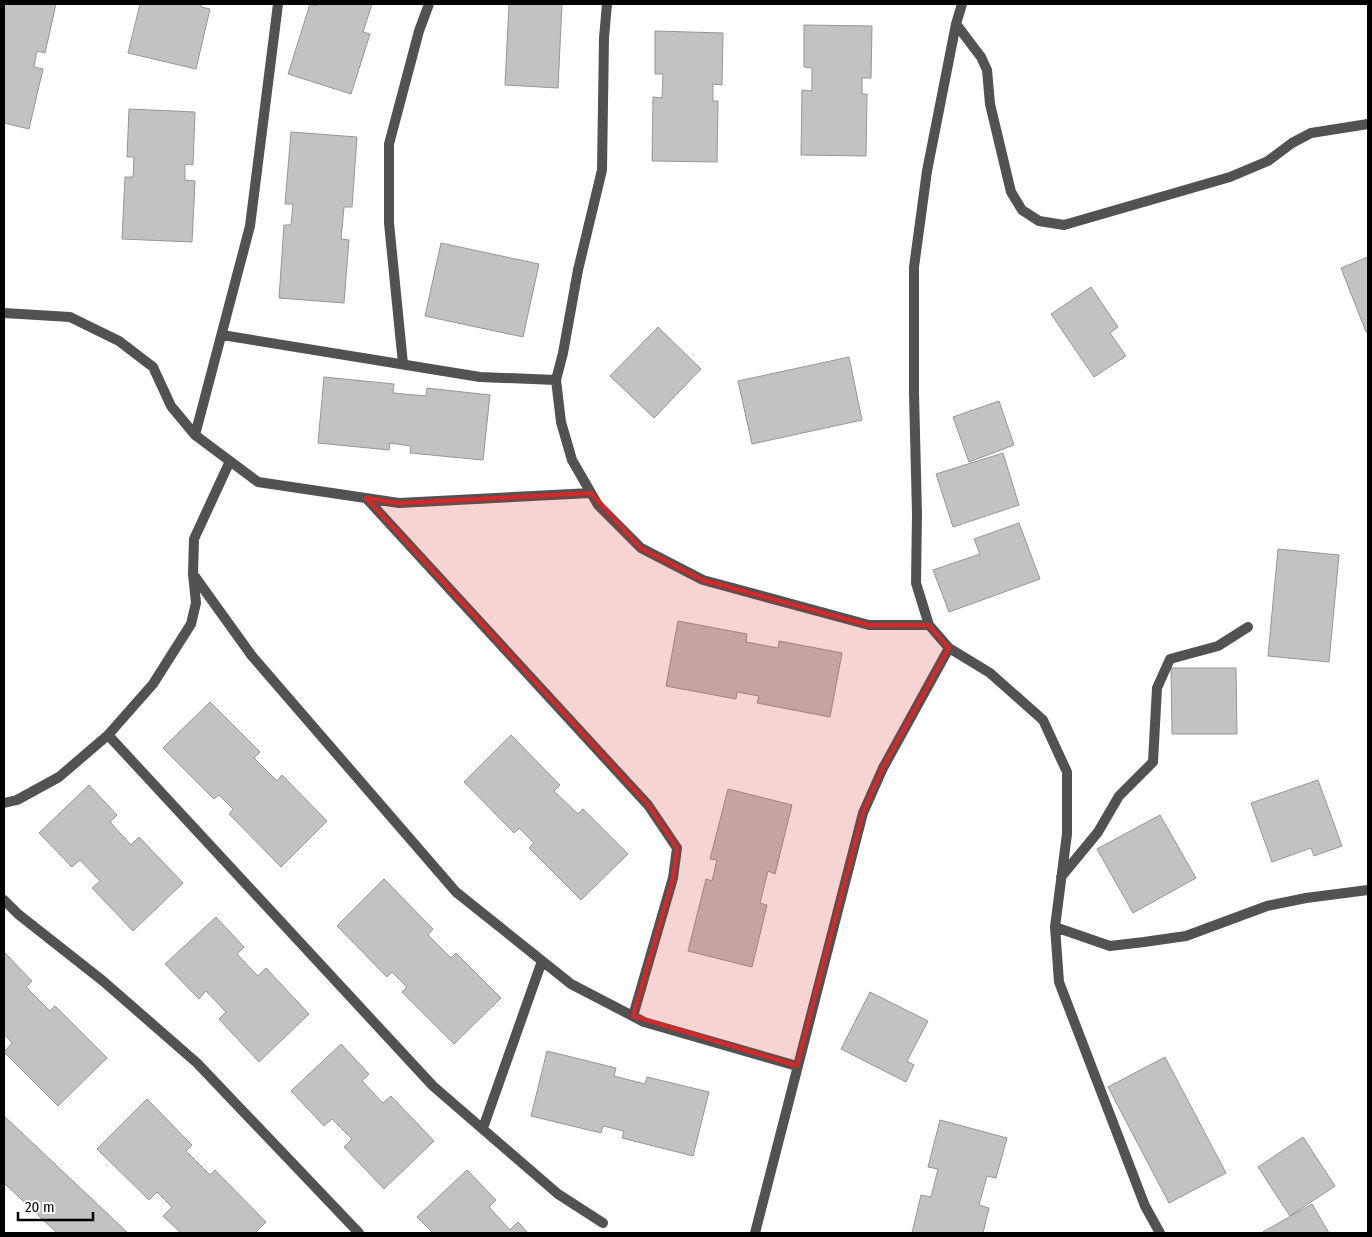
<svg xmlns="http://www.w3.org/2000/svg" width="1372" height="1237" viewBox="0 0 1372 1237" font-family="'Fira Sans Condensed',sans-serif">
  <rect width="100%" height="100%" fill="#fff"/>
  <path fill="#c2c2c2" stroke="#969696" d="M4,4H56L45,53L37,51L34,67L43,69L29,129L4,123Z
    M140,4H201V7L210,9L196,69L128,53Z
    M310,4L317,6L318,4H372L363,32L370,34L351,94L288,74Z
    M509,4H562L558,88L505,85Z
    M804,25L872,26L871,78H862V94H867L866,156L801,155L802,90L812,91V68L804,67Z
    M655,31L723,33L722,85L713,84V101H718L717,162L652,161L653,97L662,98L663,74H655Z
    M129,109L195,112L193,165L185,164V180L195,181L192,242L122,239L125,177H133L134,157H127Z
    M291,132L357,137L352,207H344L341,239L349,240L344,303L279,298L284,225H291L293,204H285Z
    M441,243L539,264L523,337L425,316Z
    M1368,257V331L1366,332L1341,268Z
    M1091,287L1118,327L1110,333L1126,356L1094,377L1051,314Z
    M658,327L701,369L654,418L610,376Z
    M849,357L862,420L752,444L738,381Z
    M324,377L394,384L393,393L426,396L427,388L490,395L483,460L410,453L411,446L390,443L389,450L318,443Z
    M999,401L1014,445L969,462L953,417Z
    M1003,453L1019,505L953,527L936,474Z
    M1019,523L1040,579L949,612L933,570L980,554L974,539Z
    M1278,549L1339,555L1329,662L1268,656Z
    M678,621L747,634L746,642L778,648L779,641L842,653L830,717L757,703L759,696L737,692L736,699L666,686Z
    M1171,668H1236L1237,734H1172Z
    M210,702L260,752L254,758L277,781L282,775L327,821L281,867L229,814L233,809L219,795L214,799L163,748Z
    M511,735L560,785L554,791L578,814L583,809L628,854L581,900L529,848L534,843L519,828L514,833L464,782Z
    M1318,780L1342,846L1314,856L1311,848L1272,862L1251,803Z
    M89,785L117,815L110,822L131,845L139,837L183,883L133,931L92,888L100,881L80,860L72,867L39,833Z
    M728,789L792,805L775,874L768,871L760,903L767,905L752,967L688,951L706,879L712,881L717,860L710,859Z
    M1160,815L1196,878L1133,913L1097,849Z
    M384,879L433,929L428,935L451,958L456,953L501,998L454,1044L402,992L407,987L392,972L387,977L337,926Z
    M216,917L244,947L237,954L258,976L266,968L309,1014L259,1062L219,1019L226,1012L206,991L199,999L165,964Z
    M4,952L32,981L26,987L50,1011L55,1006L107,1058L58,1106L4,1052L12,1043L4,1034Z
    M870,992L928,1021L907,1061L914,1065L906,1082L841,1049Z
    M341,1044L369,1074L362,1081L383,1103L391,1096L434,1141L384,1189L344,1147L352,1139L332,1119L324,1126L291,1091Z
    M547,1051L616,1068L614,1076L645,1084L647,1077L709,1092L693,1156L622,1138L624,1131L603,1126L601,1133L531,1116Z
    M1165,1057L1226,1173L1169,1203L1108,1087Z
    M147,1099L192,1145L186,1151L210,1175L215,1170L266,1222L255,1233H181L163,1216L172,1207L157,1192L149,1200L97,1149Z
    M4,1116L128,1233H57L4,1183Z
    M940,1120L1007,1138L996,1178L987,1176L979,1205L989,1208L983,1233H912L921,1195L931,1197L938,1169L928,1167Z
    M1303,1137L1335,1186L1290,1216L1258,1167Z
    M467,1170L496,1200L489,1207L510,1230L518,1222L528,1233H433L417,1217Z
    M1312,1204L1329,1233H1261Z"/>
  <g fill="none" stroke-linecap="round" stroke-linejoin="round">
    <path stroke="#525252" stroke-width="10" d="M403,364L389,223V144L419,31L429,4"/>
    <path stroke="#525252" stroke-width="10" d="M607,4L604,38L602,170L578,270L563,353L556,380L561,422L572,460L598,505L641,548L703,580L869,625H929
      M962,4L956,24L927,171L914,267V393L917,514L916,583L929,625L949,648L990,673L1043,720L1067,772V834L1055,927L1059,982L1145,1206L1160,1233
      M956,24L981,57L987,70L990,104L1011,192L1022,210L1039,221L1064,225L1230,177L1268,161L1292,143L1311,133L1368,124
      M4,313L70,317L119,341L153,367L171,406L195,435L258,482L399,503L591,493
      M222,335L480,377L556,380
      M195,435L250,226L278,4
      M366,498L648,805L677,848L673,878L633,1016
      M193,574L252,656L456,892L571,984L644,1022L797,1066
      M108,735L433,1086L558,1194L603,1223
      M4,803L17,800L59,777L108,735L153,684L191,624L196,603L193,574L194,539L230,461
      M1061,877L1098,832L1119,796L1153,762L1157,688L1170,659L1218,646L1248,627
      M4,900L18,914L103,981L197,1063L359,1233
      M1055,927L1110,946L1144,942L1186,936L1267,906L1306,898L1368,890
      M483,1128L542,961
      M755,1233L863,813L883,768L949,648"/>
  </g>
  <path fill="#d62828" fill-opacity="0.2" stroke="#d62828" stroke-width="4" stroke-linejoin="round" d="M591,493L641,548L703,580L869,625H929L949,648L883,768L863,813L797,1066L633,1016L673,878L677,848L648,805L366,498L399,503Z"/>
  <rect width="1372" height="1237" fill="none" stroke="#000000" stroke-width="10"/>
  <path d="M18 1212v8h75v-8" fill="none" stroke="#000000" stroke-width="2.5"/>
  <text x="25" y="1212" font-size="15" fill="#000000" stroke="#ffffff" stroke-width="4" paint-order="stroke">20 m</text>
</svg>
